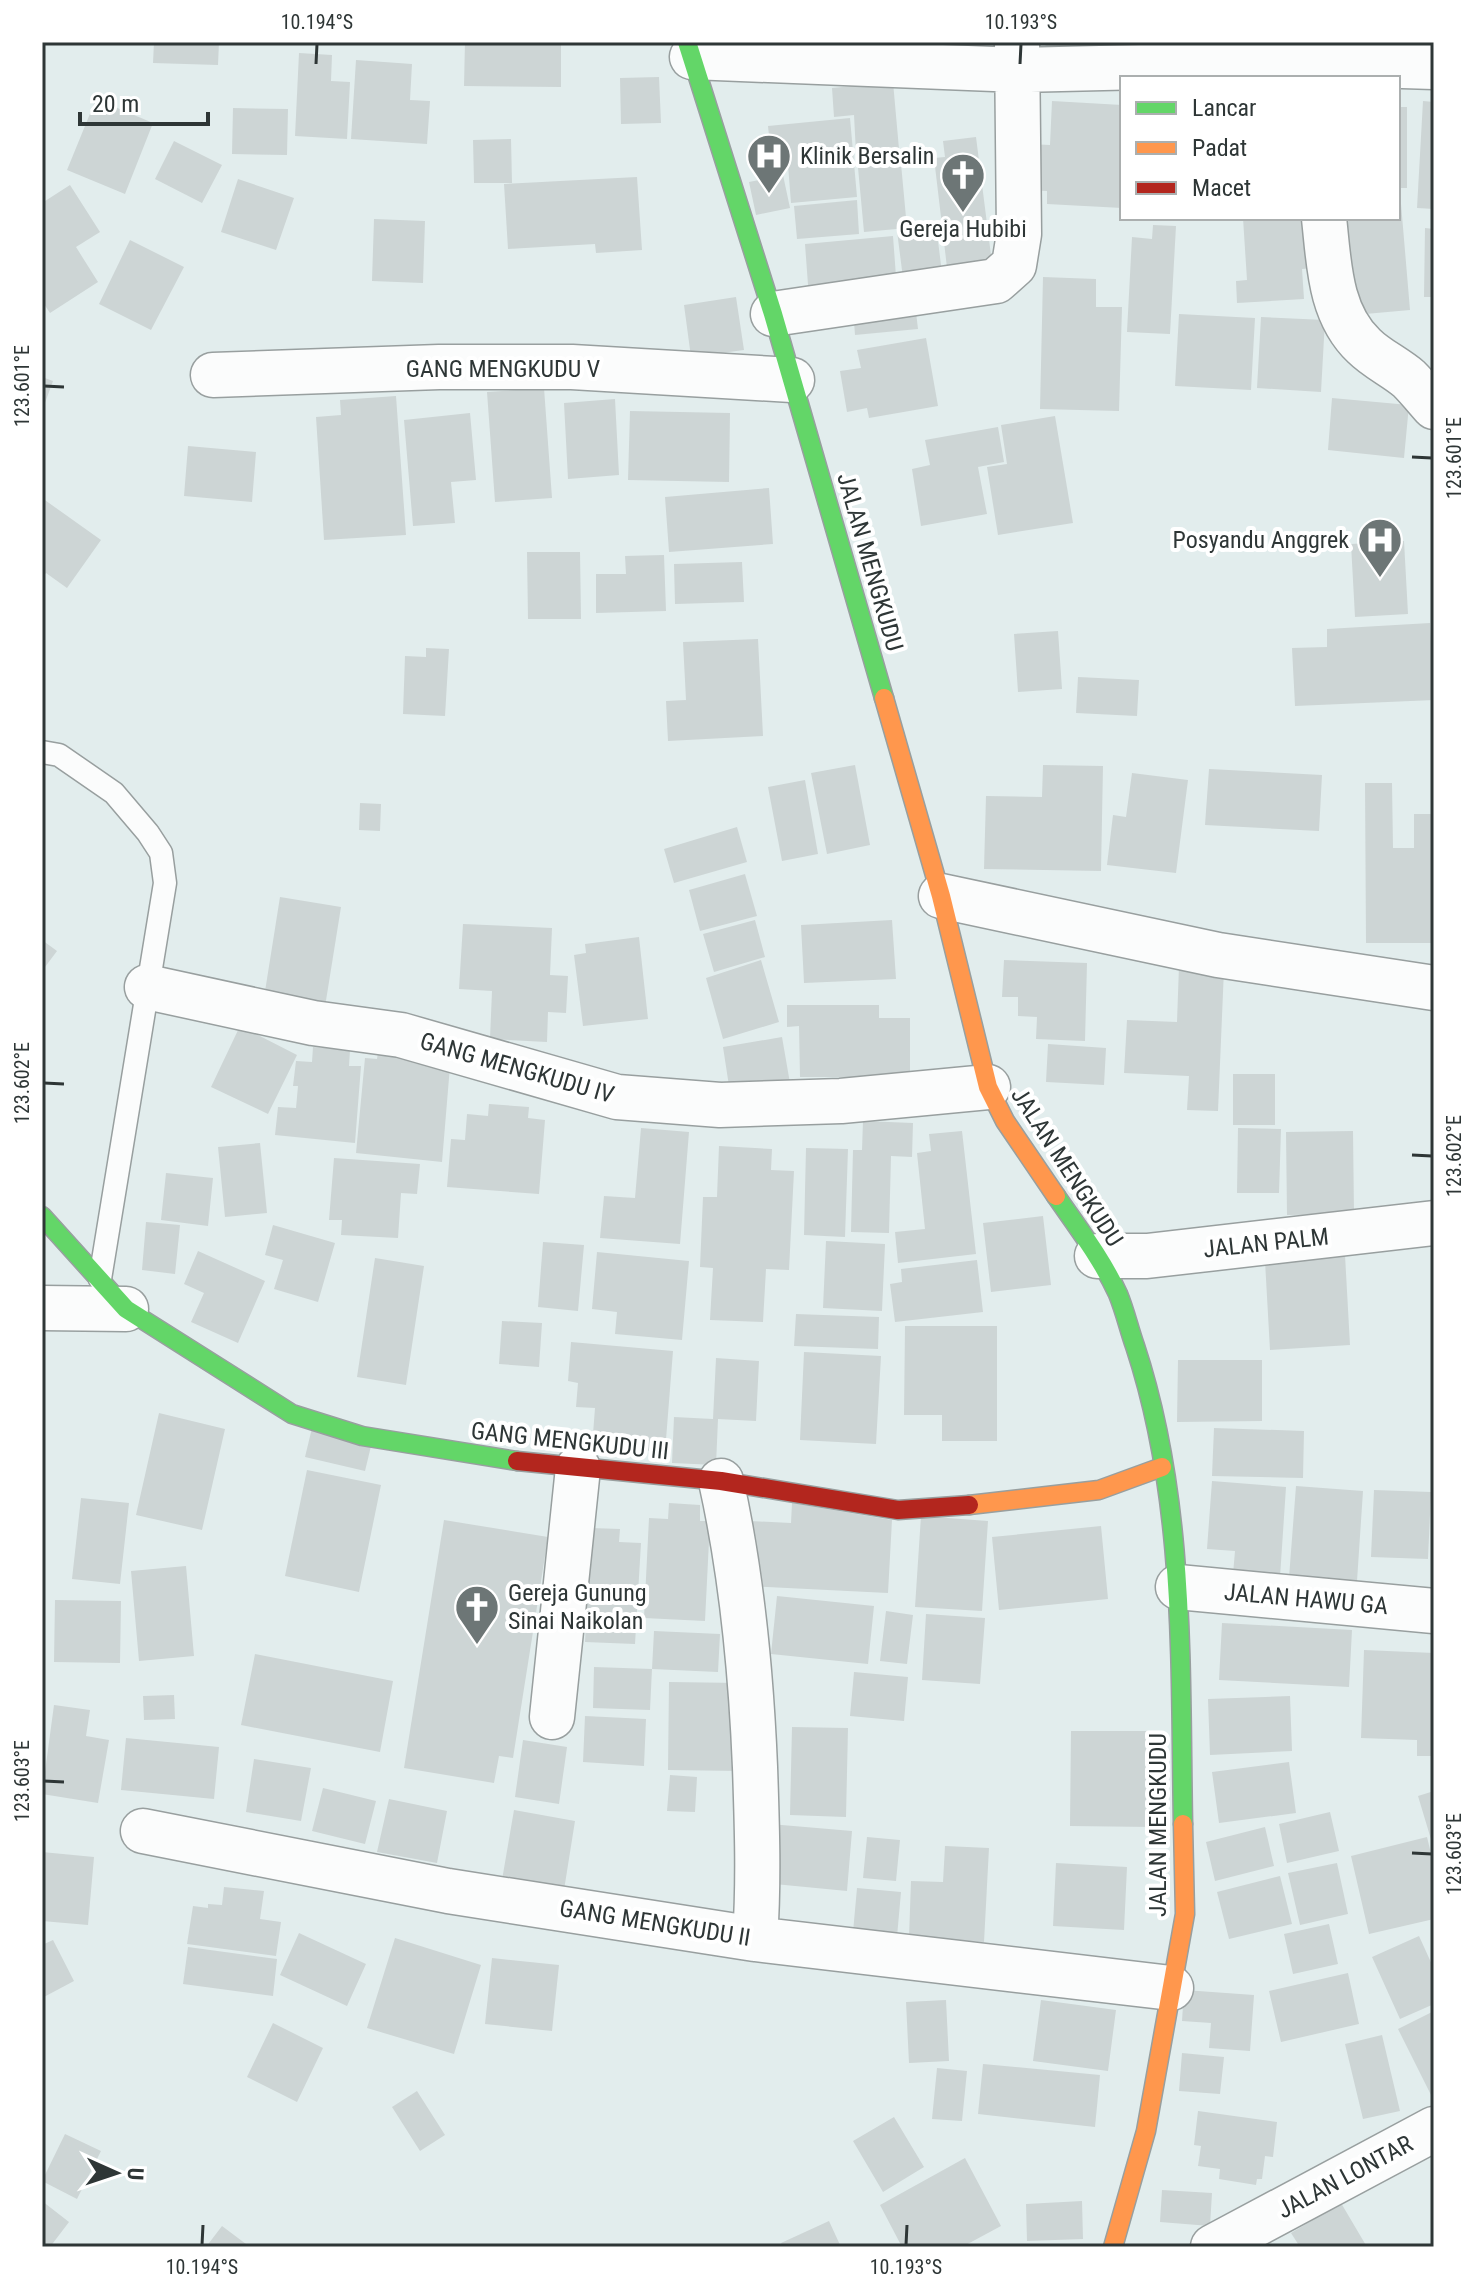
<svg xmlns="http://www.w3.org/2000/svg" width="1476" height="2289" viewBox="0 0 1476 2289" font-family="'Roboto Condensed',sans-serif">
  <rect width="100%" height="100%" fill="#e2eded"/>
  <path fill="#cdd5d5" d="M154,42H219L218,65L153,63Z
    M465,42H561V87L464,86Z
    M1046,42H1078L1077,51L1045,49Z
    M299,53L332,55L331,81L350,82L347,139L295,136Z
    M356,60L412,64L410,100L430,101L427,144L351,139Z
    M659,77L661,123L621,124L620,78Z
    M893,82L899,149L856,153L854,115L834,117L832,88Z
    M96,99L153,123L125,194L67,170Z
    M1052,101L1122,105V208L1047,204V191L1026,190L1029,144L1050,145Z
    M1423,101L1434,102V209L1417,208Z
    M1398,107H1407V188H1398Z
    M233,108L288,109L287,155L232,154Z
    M850,118L857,197L791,203L787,152L771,154L768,126Z
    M976,137L993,271L948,276L934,158L945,157L943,141Z
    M511,139L512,183H474L473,140Z
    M174,141L222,165L202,203L155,179Z
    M900,153L907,228L864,232L857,157Z
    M783,175L790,208L756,215L749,182Z
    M637,177L642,250L596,253L595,244L508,249L504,184Z
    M238,179L294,198L276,250L221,232Z
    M70,185L100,232L76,247L98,282L50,313L42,301V203Z
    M1398,192H1400L1410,310L1354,315L1345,218H1398Z
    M857,200L859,234L797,239L794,206Z
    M1243,218H1304L1316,268L1302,269L1304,299L1237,303L1236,281L1247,280Z
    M374,219L425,221L423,283L372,281Z
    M936,225L943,281L904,286L897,231Z
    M1153,225L1176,226L1170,334L1127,332L1132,237L1152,239Z
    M1425,228L1434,229V297H1424Z
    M893,236L897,290L809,298L805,244Z
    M130,240L184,267L151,330L99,304Z
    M1043,277L1096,279V307H1122L1119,411L1040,409Z
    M736,297L744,350L691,357L684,305Z
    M915,304L918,329L855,335L853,309Z
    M1179,314L1255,318L1251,390L1175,386Z
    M1261,317L1325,320L1321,392L1257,388Z
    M926,338L938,406L869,418L867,408L847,412L840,371L861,368L857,350Z
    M42,377L53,381L42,411Z
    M544,388L552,498L495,502L487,392Z
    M396,396L406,535L324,540L316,417L341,415L340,400Z
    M1332,398L1409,405L1404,458L1328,450Z
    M615,399L619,475L568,479L564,403Z
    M630,411L730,413L729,482L628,480Z
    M470,413L476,480L451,482L455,523L413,526L404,420Z
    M1055,416L1073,523L998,535L987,467L1007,464L1001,425Z
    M998,427L1004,462L978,467L987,514L921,526L912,469L930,465L925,440Z
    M188,446L256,452L252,502L184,496Z
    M769,488L773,544L669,552L665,497Z
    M42,498L101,540L67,588L46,573L42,578Z
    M1404,541L1408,614L1355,617L1351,544Z
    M527,552H580L581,619H528Z
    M664,555L666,611L596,613V574H626L625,556Z
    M742,562L744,602L675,604L674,564Z
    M1430,623L1434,700L1295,706L1292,648L1327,647V629Z
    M1058,631L1062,689L1018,692L1014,634Z
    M758,639L763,736L668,741L666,701L686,700L683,642Z
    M426,648L449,649L445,716L403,714L405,656L426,657Z
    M1078,677L1139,680L1137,716L1076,713Z
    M855,765L870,845L827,854L811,773Z
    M1043,765L1103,766L1101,871L984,869L986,796L1042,797Z
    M1209,769L1322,775L1319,831L1205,825Z
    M1132,773L1188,780L1176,873L1107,865L1113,815L1126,817Z
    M805,780L818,854L782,861L768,787Z
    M1365,783H1392L1393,848H1414V814H1434V943H1366Z
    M360,803L381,804L380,831L359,830Z
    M737,827L747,862L674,883L664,849Z
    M745,874L757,916L700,931L689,890Z
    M280,897L341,907L324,1013L263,1004Z
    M755,920L765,957L714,972L703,934Z
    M892,920L896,979L804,983L801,925Z
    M463,924L552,928L550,975L568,976L566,1013L548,1012L547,1042L490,1039L492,991L459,989Z
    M639,937L648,1019L583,1026L574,955L586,953L585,944Z
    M42,940L57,951L42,971Z
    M761,960L779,1022L723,1039L706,978Z
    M1004,960L1087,963L1085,1041L1036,1039L1037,1017L1018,1016V997H1002Z
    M1179,966L1224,969L1218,1111L1187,1110L1189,1076L1124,1073L1127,1020L1177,1022Z
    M787,1005H879V1018H910V1077H800L799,1026L787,1027Z
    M240,1026L297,1055L268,1114L211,1087Z
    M782,1037L791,1089L731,1099L723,1047Z
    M1048,1044L1106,1048L1104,1085L1046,1082Z
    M379,1046L414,1050L413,1063L450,1066L442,1162L356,1153L365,1058L377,1059Z
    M313,1047L350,1050L349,1066H361L355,1143L275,1135L278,1107L296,1108L298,1086H293L296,1061L312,1062Z
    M1233,1074H1275V1125H1233Z
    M489,1104L529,1107L528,1118L545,1120L539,1194L447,1187L451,1139L465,1140L467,1114L488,1116Z
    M863,1121L913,1123L912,1157L891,1156L889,1233L851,1232L853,1150H862Z
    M641,1128L689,1132L680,1244L600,1238L604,1196L635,1198Z
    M1238,1128L1281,1129L1279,1193H1237Z
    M962,1131L976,1254L898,1263L895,1232L925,1229L917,1153L931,1151L929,1134Z
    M1353,1131L1354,1214L1287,1215L1286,1132Z
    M260,1143L267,1213L225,1217L218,1147Z
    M719,1146L772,1149L771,1170L794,1171L789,1270L766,1269L763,1322L710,1320L713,1268L700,1267L703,1197H717Z
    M806,1148L848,1149L845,1237L804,1235Z
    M334,1158L420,1164L417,1194L401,1193L398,1238L341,1235L342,1220H329Z
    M166,1173L213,1178L208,1226L161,1220Z
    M1043,1216L1051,1285L991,1292L983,1223Z
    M146,1222L180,1225L175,1274L142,1270Z
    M273,1225L335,1243L318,1302L274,1289L283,1260L265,1255Z
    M826,1241L885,1244L882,1311L823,1308Z
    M543,1242L584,1245L578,1311L538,1307Z
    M198,1251L265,1281L238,1343L191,1322L204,1293L184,1284Z
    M597,1252L689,1261L682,1340L615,1334L617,1312L592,1309Z
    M1345,1255L1350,1345L1270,1350L1265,1261Z
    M375,1258L424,1266L406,1385L357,1377Z
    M977,1260L983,1312L895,1322L890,1284L902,1282L901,1269Z
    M796,1314L879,1317L878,1349L794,1346Z
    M502,1321L542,1323L539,1367L499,1364Z
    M905,1326H997V1441H942V1415H904Z
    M571,1342L673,1351L665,1452L592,1447L595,1408L576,1407L578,1383L568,1381Z
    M804,1352L881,1356L876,1444L800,1440Z
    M716,1358L759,1361L756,1421L718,1419L716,1465L672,1463L674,1417L713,1419Z
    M1178,1360H1262V1421L1177,1422Z
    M159,1413L225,1429L202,1530L136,1515Z
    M312,1428L372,1442L365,1471L305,1457Z
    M1214,1428L1304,1431L1303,1478L1212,1476Z
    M307,1470L381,1485L359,1592L285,1576Z
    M1212,1481L1286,1487L1280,1577L1233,1574L1235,1551L1207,1549Z
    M1296,1486L1363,1491L1356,1596L1288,1591Z
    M1374,1490L1431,1492L1428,1559L1371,1557Z
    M81,1498L129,1503L120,1584L72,1579Z
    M669,1503L700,1505V1521H710L705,1621L644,1618L649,1518L668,1519Z
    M792,1503L892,1520L888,1593L747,1586L750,1521L791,1523Z
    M921,1516L988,1521L982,1611L915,1607Z
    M444,1520L548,1537L513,1758L499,1756L494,1783L404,1768Z
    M1101,1526L1108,1599L999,1610L992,1537Z
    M591,1528L620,1529L619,1542L641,1543L635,1644L585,1642Z
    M186,1566L194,1656L139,1661L131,1571Z
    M777,1596L874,1606L868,1664L771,1654Z
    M55,1600L121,1601L120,1663L54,1662Z
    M886,1611L913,1615L907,1664L880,1661Z
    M926,1614L985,1618L980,1684L922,1680Z
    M1222,1623L1352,1630L1349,1687L1219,1680Z
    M654,1631L720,1634L718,1672L652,1669Z
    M1364,1650L1434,1653V1756H1417V1740L1361,1738Z
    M255,1654L393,1681L380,1752L241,1725Z
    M594,1667L652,1669L650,1710L593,1708Z
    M854,1672L908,1677L904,1721L850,1716Z
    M669,1682L741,1683L740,1771L668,1770Z
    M174,1695L175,1719L144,1720L143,1696Z
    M1290,1696L1292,1751L1210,1755L1208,1699Z
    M54,1705L90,1710L86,1736L109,1740L98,1803L42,1794Z
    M585,1716L646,1719L644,1766L583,1762Z
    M792,1727L848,1728L846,1817L790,1815Z
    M1071,1731H1154L1153,1827L1070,1826Z
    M126,1738L219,1747L214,1799L121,1790Z
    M523,1740L567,1747L559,1804L515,1797Z
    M254,1759L311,1768L301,1821L246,1812Z
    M1289,1762L1296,1813L1219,1823L1212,1772Z
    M670,1775L697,1777L695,1812L667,1811Z
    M323,1788L376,1801L365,1844L312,1831Z
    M1434,1791V1846H1433L1418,1796Z
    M389,1799L447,1811L437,1863L377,1852Z
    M514,1810L575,1821L564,1890L502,1880Z
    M1330,1812L1339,1851L1287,1863L1279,1824Z
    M770,1824L852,1831L847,1891L764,1883Z
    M1265,1827L1274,1866L1215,1881L1206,1842Z
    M867,1837L900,1840L896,1881L863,1878Z
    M1427,1837L1434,1866V1919L1369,1934L1351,1856Z
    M945,1846L989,1848L984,1942L909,1938L911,1881L943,1882Z
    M42,1852L94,1857L88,1925L42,1921Z
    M1056,1863L1127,1867L1124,1930L1053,1926Z
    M1337,1863L1348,1914L1300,1925L1288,1873Z
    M1280,1876L1292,1924L1229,1939L1217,1892Z
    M224,1887L264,1891L260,1919L281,1922L276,1956L187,1944L193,1906L208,1908V1904L222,1905Z
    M857,1888L901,1892L896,1948L852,1943Z
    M1329,1924L1338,1964L1293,1974L1284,1934Z
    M299,1933L366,1964L347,2006L280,1975Z
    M1419,1936L1434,1969V2004L1400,2019L1372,1957Z
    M395,1938L481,1965L454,2054L367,2028Z
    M53,1940L74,1981L42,1998V1945Z
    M188,1947L277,1959L273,1996L183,1984Z
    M492,1958L559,1965L552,2031L485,2024Z
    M1348,1973L1359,2024L1281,2042L1269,1991Z
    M1184,1990L1254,1995L1250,2051L1209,2048L1211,2023L1182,2021Z
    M946,2000L949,2061L909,2063L906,2002Z
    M1041,2000L1116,2010L1108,2071L1033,2061Z
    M1432,2012L1434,2015V2101L1398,2029Z
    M273,2023L323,2048L297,2102L247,2077Z
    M1382,2035L1400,2111L1363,2119L1345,2044Z
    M1182,2053L1224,2057L1220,2094L1179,2091Z
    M983,2064L1100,2075L1095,2127L978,2114Z
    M937,2068L967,2071L962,2121L932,2119Z
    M417,2091L445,2135L420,2151L392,2107Z
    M1198,2111L1277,2122L1273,2157L1265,2156L1262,2179H1257L1256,2185L1219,2179L1220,2169L1198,2166L1201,2146L1194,2145Z
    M894,2117L924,2167L883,2192L853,2141Z
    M65,2134L101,2151L77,2199L42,2181Z
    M965,2158L1001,2226L962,2247H902L880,2205Z
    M1162,2190L1212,2193L1210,2226L1160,2222Z
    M42,2201L69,2222L50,2247H42Z
    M1082,2201L1083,2239L1027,2241L1026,2204Z
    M1341,2203L1367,2247H1300L1291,2233Z
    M829,2221L841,2247H783L781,2243Z
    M222,2226L250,2247H206Z"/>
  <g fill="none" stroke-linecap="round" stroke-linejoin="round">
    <g stroke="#989f9f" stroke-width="25">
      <path id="lane" d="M42,752L59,755L114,793L148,833L161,853L165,883L100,1279"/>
    </g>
    <g stroke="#989f9f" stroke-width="47">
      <path id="street" d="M692,57L1019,70L1308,63L1434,67
        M1324,218C1329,262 1329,313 1364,346C1377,359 1395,367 1409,379C1418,388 1426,398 1434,407
        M773,314L996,281L1014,265L1019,234L1017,42
        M213,375L439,367H572L792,380
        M941,896L1218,955L1434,988
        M147,987L313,1023L401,1035L617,1097L720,1105L841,1101L988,1087
        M1097,1256H1147L1434,1223
        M42,1308L126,1309
        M721,1481C742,1575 751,1671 755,1767C757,1825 759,1881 755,1939
        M1178,1587L1434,1611
        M552,1717L578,1468
        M143,1831L448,1891L755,1939L1171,1988
        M1213,2247L1434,2129"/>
    </g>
    <g stroke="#989f9f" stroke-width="21">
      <path id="fast" d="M687,42L773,314L884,698
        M1056,1196C1078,1228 1102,1259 1118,1294C1125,1311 1129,1329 1135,1346C1186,1500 1180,1665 1183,1824
        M42,1216L126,1309L292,1414L362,1436L517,1461"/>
    </g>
    <g stroke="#989f9f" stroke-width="21">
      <path id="slow" d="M884,698L941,896L988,1087L1005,1121L1056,1196
        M969,1505L1099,1490L1162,1467
        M1113,2247L1146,2131L1185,1914L1183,1824"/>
    </g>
    <g stroke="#989f9f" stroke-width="21">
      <path id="jam" d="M517,1461L721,1481L898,1510L969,1505"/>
    </g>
    <use href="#lane" stroke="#fbfcfc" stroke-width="22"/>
    <use href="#street" stroke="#fbfcfc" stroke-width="44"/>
    <use href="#fast" stroke="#63d668" stroke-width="18"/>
    <use href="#slow" stroke="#ff974d" stroke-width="18"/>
    <use href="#jam" stroke="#b3261e" stroke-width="18"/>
  </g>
  <path fill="none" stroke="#2e3636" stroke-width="3" d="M316,64L317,44M1020,64L1021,44M44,386L64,387M1412,457L1432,458M44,1083L64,1084M1412,1155L1432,1156M44,1781L64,1782M1412,1853L1432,1854M202,2245L203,2225M906,2245L907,2225"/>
  <defs>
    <g id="hospital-pin" transform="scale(2.3)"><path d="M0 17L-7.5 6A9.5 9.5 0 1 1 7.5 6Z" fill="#6d7676" stroke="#fff"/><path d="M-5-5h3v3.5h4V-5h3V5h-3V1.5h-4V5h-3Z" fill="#fff"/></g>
    <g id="church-pin" transform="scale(2.3)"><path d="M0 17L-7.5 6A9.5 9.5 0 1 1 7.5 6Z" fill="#6d7676" stroke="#fff"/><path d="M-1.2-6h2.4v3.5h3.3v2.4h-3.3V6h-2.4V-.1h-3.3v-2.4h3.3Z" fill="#fff"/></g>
  </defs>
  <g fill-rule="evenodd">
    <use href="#hospital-pin" x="769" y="156"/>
    <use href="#church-pin" x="963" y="175"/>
    <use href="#hospital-pin" x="1380" y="540"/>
    <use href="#church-pin" x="477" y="1607"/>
  </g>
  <g text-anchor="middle" stroke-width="8" stroke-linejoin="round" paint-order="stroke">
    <g font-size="24" fill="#2e3636" stroke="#fff" text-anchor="start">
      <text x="800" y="164">Klinik Bersalin</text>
      <text x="963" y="237" text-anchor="middle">Gereja Hubibi</text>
      <text x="1349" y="548" text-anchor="end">Posyandu Anggrek</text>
      <text x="508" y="1601">Gereja Gunung<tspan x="508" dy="28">Sinai Naikolan</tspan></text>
    </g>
    <g font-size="24" fill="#2e3636" stroke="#fff">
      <text x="503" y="377">GANG MENGKUDU V</text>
      <text transform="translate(870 562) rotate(74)" y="8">JALAN MENGKUDU</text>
      <text transform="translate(517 1068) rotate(16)" y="8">GANG MENGKUDU IV</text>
      <text transform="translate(1067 1167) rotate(57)" y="8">JALAN MENGKUDU</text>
      <text transform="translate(1266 1243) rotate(-6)" y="8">JALAN PALM</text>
      <text transform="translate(570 1441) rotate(6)" y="8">GANG MENGKUDU III</text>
      <text transform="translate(1306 1599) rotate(5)" y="8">JALAN HAWU GA</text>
      <text transform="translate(1158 1825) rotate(-90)" y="8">JALAN MENGKUDU</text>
      <text transform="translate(655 1923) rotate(9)" y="8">GANG MENGKUDU II</text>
      <text transform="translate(1345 2177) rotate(-28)" y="8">JALAN LONTAR</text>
    </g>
  </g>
  <rect width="1476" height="2289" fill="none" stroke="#ffffff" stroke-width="88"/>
  <rect x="1120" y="76" width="280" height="144" fill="#ffffff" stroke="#abafaf" stroke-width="2"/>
  <rect x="1136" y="102" width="40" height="12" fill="#63d668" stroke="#abafaf" stroke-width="2"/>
  <text x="1192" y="116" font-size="24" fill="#2e3636">Lancar</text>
  <rect x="1136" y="142" width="40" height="12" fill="#ff974d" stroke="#abafaf" stroke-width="2"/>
  <text x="1192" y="156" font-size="24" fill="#2e3636">Padat</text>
  <rect x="1136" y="182" width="40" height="12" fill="#b3261e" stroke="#abafaf" stroke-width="2"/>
  <text x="1192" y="196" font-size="24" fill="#2e3636">Macet</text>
  <g transform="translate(116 2173) rotate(93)" stroke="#ffffff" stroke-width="6" paint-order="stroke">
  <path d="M0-6L14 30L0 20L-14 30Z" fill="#2e3636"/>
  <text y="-12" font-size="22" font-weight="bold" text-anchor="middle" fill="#2e3636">U</text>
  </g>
  <path d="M80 112v12h128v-12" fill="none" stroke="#2e3636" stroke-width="4"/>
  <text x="92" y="112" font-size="24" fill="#2e3636" stroke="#ffffff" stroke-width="6" paint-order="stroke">20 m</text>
  <rect x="44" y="44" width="1388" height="2201" fill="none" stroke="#2e3636" stroke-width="3"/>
  <g font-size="20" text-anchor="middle" fill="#2e3636">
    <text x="317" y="29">10.194°S</text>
    <text x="1021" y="29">10.193°S</text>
    <text transform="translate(22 386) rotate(-90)" y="7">123.601°E</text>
    <text transform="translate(1454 458) rotate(-90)" y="7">123.601°E</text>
    <text transform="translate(22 1083) rotate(-90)" y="7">123.602°E</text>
    <text transform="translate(1454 1156) rotate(-90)" y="7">123.602°E</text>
    <text transform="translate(22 1781) rotate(-90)" y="7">123.603°E</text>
    <text transform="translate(1454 1854) rotate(-90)" y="7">123.603°E</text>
    <text x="202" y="2274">10.194°S</text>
    <text x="906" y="2274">10.193°S</text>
  </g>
</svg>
